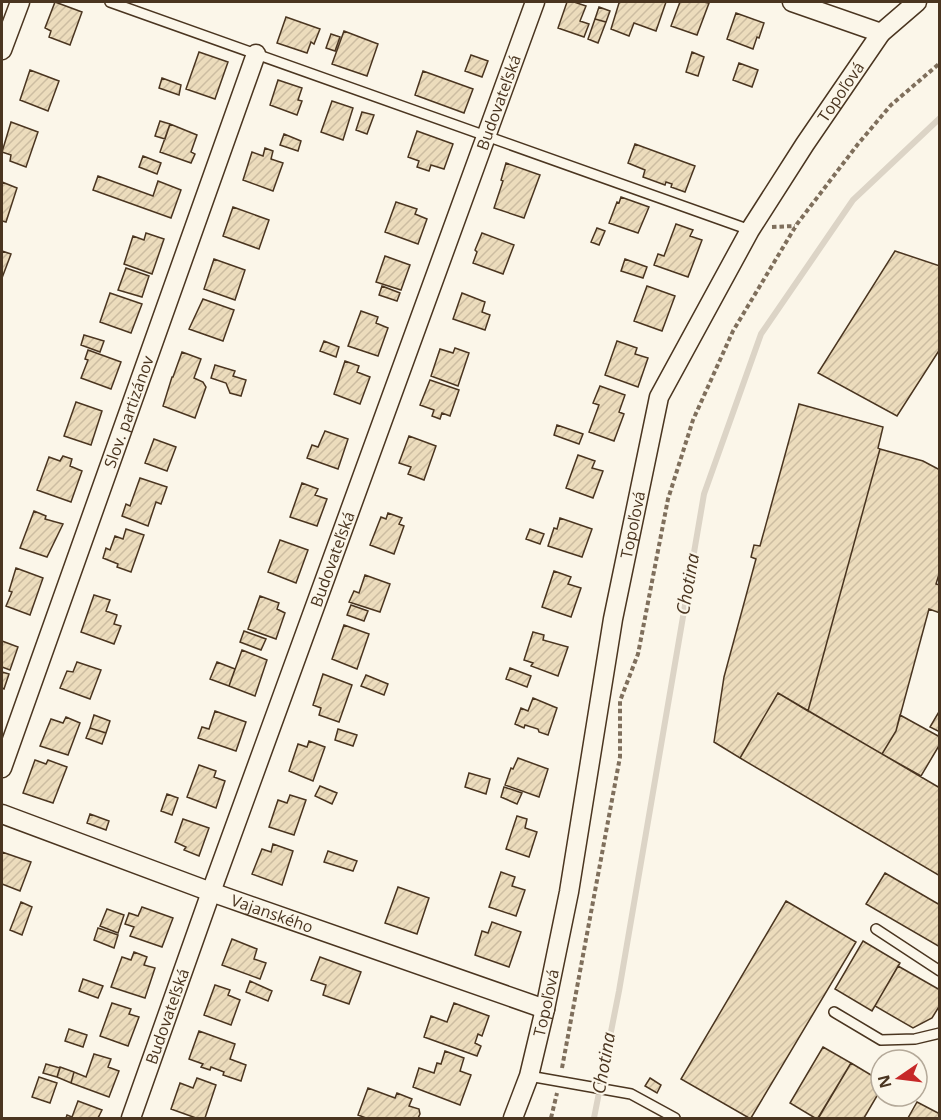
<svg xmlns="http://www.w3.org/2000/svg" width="941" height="1120" font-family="'Open Sans',sans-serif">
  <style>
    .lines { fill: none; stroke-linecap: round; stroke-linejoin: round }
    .stream { stroke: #dcd4c6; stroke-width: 6 }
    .building { fill: url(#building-hatch); stroke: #4a3520; stroke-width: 1.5 }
    .lane-casing { stroke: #4a3520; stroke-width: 12 }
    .street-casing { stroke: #4a3520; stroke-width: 21 }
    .path { stroke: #7f6f5c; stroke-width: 4; stroke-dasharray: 4.5 3; stroke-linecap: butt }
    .lane { stroke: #fbf6e9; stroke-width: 9 }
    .street { stroke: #fbf6e9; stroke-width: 18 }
    .labels { text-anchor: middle; stroke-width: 4.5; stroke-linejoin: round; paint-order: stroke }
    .street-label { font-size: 16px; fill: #4a3520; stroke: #fbf6e9 }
    .water-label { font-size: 18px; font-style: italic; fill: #4a3520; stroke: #fbf6e9 }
  </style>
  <defs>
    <pattern id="building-hatch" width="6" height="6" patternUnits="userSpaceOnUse" patternTransform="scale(1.5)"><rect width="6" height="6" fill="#ecdcbc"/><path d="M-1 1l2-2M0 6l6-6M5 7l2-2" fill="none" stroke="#ccbda1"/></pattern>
  </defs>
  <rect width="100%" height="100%" fill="#fbf6e9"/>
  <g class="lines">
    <!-- stream -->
    <path class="stream" d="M594 1118 619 991 704 494 761 334 853 200 940 118"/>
  </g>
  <!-- building -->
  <path class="building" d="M55 2 82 12 70 45 49 37 51 31 45 28Z
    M567 2H574L586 6 580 21 589 24 584 37 558 28Z
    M621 2H666L656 31 634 23 629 36 611 29 619 3Z
    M680 2H703L709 3 697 35 671 26Z
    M599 7 610 11 606 22 595 19Z
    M736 13 764 23 759 38 757 37 753 49 727 39Z
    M286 17 320 29 314 44 311 42 307 53 277 43Z
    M595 19 606 22 598 43 588 39Z
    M344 31 378 44 367 76 332 64Z
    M331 34 340 37 335 51 326 48Z
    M199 52 228 62 215 99 186 89Z
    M692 52 704 57 698 76 686 72Z
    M471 55 488 61 482 77 465 71Z
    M739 63 758 70 752 87 733 80Z
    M30 70 59 81 48 111 20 100Z
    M423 71 473 89 464 113 415 95Z
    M162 78 181 85 179 95 159 88Z
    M278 80 302 88 298 100 302 101 297 115 270 105Z
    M332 101 353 108 343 140 321 132Z
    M362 112 374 115 367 134 356 130Z
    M160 121 170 124 165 139 155 136Z
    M11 122 38 132 26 167 10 161 11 155 2 152Z
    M170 124 197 135 191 152 195 154 191 163 160 152Z
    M417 131 453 144 444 169 431 165 429 171 417 167 419 161 408 157Z
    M284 134 301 141 298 151 280 145Z
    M635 144 695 166 685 192 671 187 672 184 666 182 665 185 643 177 645 170 628 163Z
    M265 148 273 151 271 159 283 163 273 191 243 180 252 152 263 156Z
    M143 156 161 163 157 174 139 167Z
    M506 163 540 175 524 218 494 208 503 181 501 180Z
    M98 176 153 196 158 181 181 190 171 218 93 190Z
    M2 182 17 188 6 222 2 221Z
    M621 197 649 207 638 233 609 223 617 202 619 203Z
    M396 202 417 209 415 214 427 219 418 244 385 232Z
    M233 207 269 220 259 249 223 236Z
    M676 224 693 230 690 236 702 240 688 277 654 265 658 254 664 256Z
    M597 228 605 231 599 245 591 242Z
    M146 233 164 239 152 274 124 264 133 236 144 240Z
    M482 233 514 245 503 274 473 263 477 252 475 250Z
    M2 251 11 254 2 278Z
    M895 251 940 266V349L897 416 818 373Z
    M385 256 410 265 401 290 376 282Z
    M214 259 245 270 235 300 204 289Z
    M625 259 647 267 643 278 621 271Z
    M126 268 149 276 142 297 118 290Z
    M382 286 400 293 397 301 379 295Z
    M647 286 675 296 662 331 634 321Z
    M110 293 142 304 131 333 100 322Z
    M462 293 485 302 482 312 490 315 485 330 453 319Z
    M203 299 234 310 223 341 189 329Z
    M361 311 378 317 376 323 388 328 378 356 348 346Z
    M84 335 104 341 100 352 81 345Z
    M324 341 339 347 336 357 320 351Z
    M617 341 637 348 635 354 648 358 638 387 605 375Z
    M455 348 469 353 458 386 431 376 440 349 453 353Z
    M88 350 121 362 111 389 81 378 88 360 85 359Z
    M182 352 201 359 194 378 203 382 206 387 195 418 163 406 172 377H173Z
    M345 361 359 366 357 372 370 377 360 404 334 394Z
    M215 365 235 371 233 376 246 380 241 396 230 393 226 383 211 378Z
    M430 380 459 390 450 416 442 413 440 419 432 416 434 410 420 405Z
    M600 386 625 395 619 412 624 414 614 441 589 432 599 405 593 403Z
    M76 402 102 411 91 445 64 436Z
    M799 404 883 427 878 448 880 449 808 711 778 693 740 758 714 742 724 677 756 559 751 557 754 545 760 546Z
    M557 425 583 434 579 444 554 435Z
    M325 431 348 439 338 469 307 458 312 445 318 447Z
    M409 436 436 446 424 480 408 474 411 467 399 463Z
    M154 439 176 447 167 471 145 463Z
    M880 449 923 461 940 470V571L936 584 940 585V613L929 609 896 731 882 754 808 711Z
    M578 455 595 461 592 468 603 471 593 498 566 488Z
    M63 456 72 459 70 466 82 471 71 502 37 490 49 457 60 461Z
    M140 478 167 487 161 504 156 502 148 526 122 516 126 504 130 506Z
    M302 483 318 489 315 495 327 499 317 526 290 517Z
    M34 511 46 516 45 519 63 524 47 557 20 548Z
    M388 513 402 518 399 524 404 526 394 554 370 545 381 517 386 519Z
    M560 518 592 529 582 557 548 546 554 528 557 529Z
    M126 529 144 535 131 572 117 567 118 564 103 558 106 548 110 550 115 536 123 539Z
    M530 529 544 534 540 544 526 539Z
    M280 540 308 550 296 583 268 572Z
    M16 568 43 578 30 615 6 606 12 592 9 591Z
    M554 571 571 577 568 584 581 588 571 617 542 607Z
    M365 575 390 584 380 612 349 602 354 591 359 593Z
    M94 595 110 600 106 611 117 615 114 624 121 626 114 644 81 632Z
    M260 596 279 603 277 609 285 613 276 639 248 629Z
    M351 605 368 611 364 621 347 615Z
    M344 625 369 634 357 669 332 659Z
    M244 631 266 639 261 650 240 642Z
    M533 632 544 635 543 640 568 647 558 676 531 666 533 663 524 660Z
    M2 641 18 647 10 670 2 667Z
    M242 650 267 660 255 696 229 686Z
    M77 662 101 670 90 699 60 688 67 671 73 672Z
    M217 662 235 669 229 686 210 679Z
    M510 668 531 676 527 687 506 679Z
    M2 672 9 674 4 689 2 688Z
    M323 674 352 685 339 722 319 715 321 708 313 705Z
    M366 675 388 684 384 695 361 686Z
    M778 693 940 788V876L740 758Z
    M533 698 557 708 548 735 539 732 538 729 525 725 524 728 515 724 521 708 528 711Z
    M940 710V732L930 727Z
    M215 711 246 722 236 751 198 738 202 727 209 729Z
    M94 715 110 721 106 733 90 728Z
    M900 715 940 737V744L921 776 882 754 896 731Z
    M66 717 80 723 68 755 40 746 51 719 63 723Z
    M90 728 106 733 102 744 86 738Z
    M338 729 357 735 353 746 335 740Z
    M309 741 325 747 313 781 289 771 298 744 307 747Z
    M518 758 548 769 539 797 505 785 511 768 513 769Z
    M35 760 46 764 48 760 67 767 53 803 23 793Z
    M199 765 216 771 214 777 225 781 216 808 187 797Z
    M469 773 490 779 486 794 465 787Z
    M320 786 337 793 332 804 315 796Z
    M504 787 522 793 517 804 501 797Z
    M167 794 178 798 172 815 161 811Z
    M290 795 306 800 294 835 269 827 278 800 287 803Z
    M90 814 109 821 106 830 87 823Z
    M517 816 527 819 525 828 537 832 529 857 506 849Z
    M183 819 209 828 199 856 184 850 186 847 175 842Z
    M273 844 293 851 282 885 252 874 262 849 271 852Z
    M328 851 357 861 353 871 324 862Z
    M2 852 31 862 20 891 2 884Z
    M501 872 515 877 512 886 525 890 516 916 489 907Z
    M885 873 940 905V947L866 904Z
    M398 887 429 898 417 934 385 923Z
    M786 901 856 942 751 1118H749L681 1079Z
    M21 902 32 907 22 935 10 930Z
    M142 907 173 918 162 947 130 936 134 927 125 924 129 913 138 916Z
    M107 909 124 915 118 933 100 926Z
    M492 922 521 932 509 967 475 955 482 931 488 933Z
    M98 928 118 935 114 948 94 940Z
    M232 939 257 949 254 959 266 963 260 979 222 965Z
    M863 941 900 963 872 1011 835 989Z
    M134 952 147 957 144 965 155 968 145 998 111 987 122 957 131 960Z
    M320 957 361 972 349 1004 323 995 326 985 311 980Z
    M898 966 940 990V1005L932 1018 913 1028 875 1006Z
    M83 979 103 986 98 998 79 991Z
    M250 981 272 991 268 1001 246 992Z
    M215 985 230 990 228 995 240 1000 231 1025 204 1015Z
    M112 1003 131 1009 129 1014 139 1017 128 1046 100 1036Z
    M454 1003 489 1016 482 1036 478 1034 475 1043 481 1046 477 1056 424 1037 431 1016 447 1022Z
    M69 1029 87 1035 83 1047 65 1041Z
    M199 1031 235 1044 230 1059 246 1065 241 1081 223 1075 224 1072 211 1067 210 1070 201 1067 203 1064 189 1059Z
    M823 1047 851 1063 818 1118H815L790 1103Z
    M445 1051 464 1058 460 1071 471 1075 460 1105 413 1087 419 1068 434 1073 437 1063 441 1064Z
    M94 1054 111 1059 108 1067 119 1071 109 1097 71 1083 74 1072 86 1077Z
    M851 1063 881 1081V1089L864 1118H821L819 1117Z
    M46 1064 60 1068 57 1077 43 1073Z
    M60 1067 74 1072 71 1083 57 1077Z
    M39 1077 57 1083 50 1103 32 1097Z
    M197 1078 216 1085 205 1118H196L171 1109 180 1083 193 1088Z
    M650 1078 661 1085 657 1093 645 1086Z
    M368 1088 395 1098 397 1093 412 1099 409 1106 419 1109 420 1114 418 1118H366L358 1115Z
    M78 1101 102 1110 98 1118H66L67 1115 72 1117Z
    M917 1102 940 1114V1118H908Z"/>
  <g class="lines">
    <defs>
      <path id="lane" d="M110 2 750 230
        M876 929 940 971
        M834 1012 881 1040 915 1039 940 1033
        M529 1076 631 1094 675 1118"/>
      <g id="street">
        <path d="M792 2 881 33"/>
        <path d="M2 50 20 2"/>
        <path id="s1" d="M2 768 256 54"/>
        <path id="s2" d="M2 814 211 892 545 1009"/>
        <path id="s3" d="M131 1118 211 892 535 2"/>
        <path id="s4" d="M513 1118 529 1076 545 1009 569 892 613 619 659 397 750 230 805 144 881 33 917 2"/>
      </g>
    </defs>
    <!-- lane casing -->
    <use href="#lane" class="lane-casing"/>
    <!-- street casing -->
    <use href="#street" class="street-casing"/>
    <!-- path -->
    <path class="path" d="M772 227 795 226
      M562 1068 620 757V701L638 654 668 499 693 420 733 331 797 224 858 144 891 105 940 63
      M551 1118 557 1093"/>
    <!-- lane -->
    <use href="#lane" class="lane"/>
    <!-- street -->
    <use href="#street" class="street"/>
  </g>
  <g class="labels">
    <!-- street labels -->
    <g class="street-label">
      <text dy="6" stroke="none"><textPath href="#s4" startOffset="1092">Topoľová</textPath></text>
      <text dy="6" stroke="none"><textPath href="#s3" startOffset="1080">Budovateľská</textPath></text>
      <text dy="6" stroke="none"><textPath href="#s1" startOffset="378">Slov. partizánov</textPath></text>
      <text dy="6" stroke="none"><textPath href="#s4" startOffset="606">Topoľová</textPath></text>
      <text dy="6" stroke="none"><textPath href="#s3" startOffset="594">Budovateľská</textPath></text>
      <text dy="6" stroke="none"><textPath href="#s2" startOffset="288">Vajanského</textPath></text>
      <text dy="6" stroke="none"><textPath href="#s4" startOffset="120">Topoľová</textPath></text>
      <text dy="6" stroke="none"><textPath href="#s3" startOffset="108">Budovateľská</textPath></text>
    </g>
    <!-- water labels -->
    <g class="water-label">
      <text transform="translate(688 584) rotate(-80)" y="6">Chotina</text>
      <text transform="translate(604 1063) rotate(-80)" y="6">Chotina</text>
    </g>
  </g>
  <!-- border -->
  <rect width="941" height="1120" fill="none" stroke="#4a3520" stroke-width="6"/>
  <!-- north arrow -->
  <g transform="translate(899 1078) rotate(256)"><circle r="28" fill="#fbf6e9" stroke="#b4a999" stroke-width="1.5"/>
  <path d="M0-4.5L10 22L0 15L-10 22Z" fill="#c62828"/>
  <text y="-9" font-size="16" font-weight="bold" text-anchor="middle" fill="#4a3520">N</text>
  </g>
</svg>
